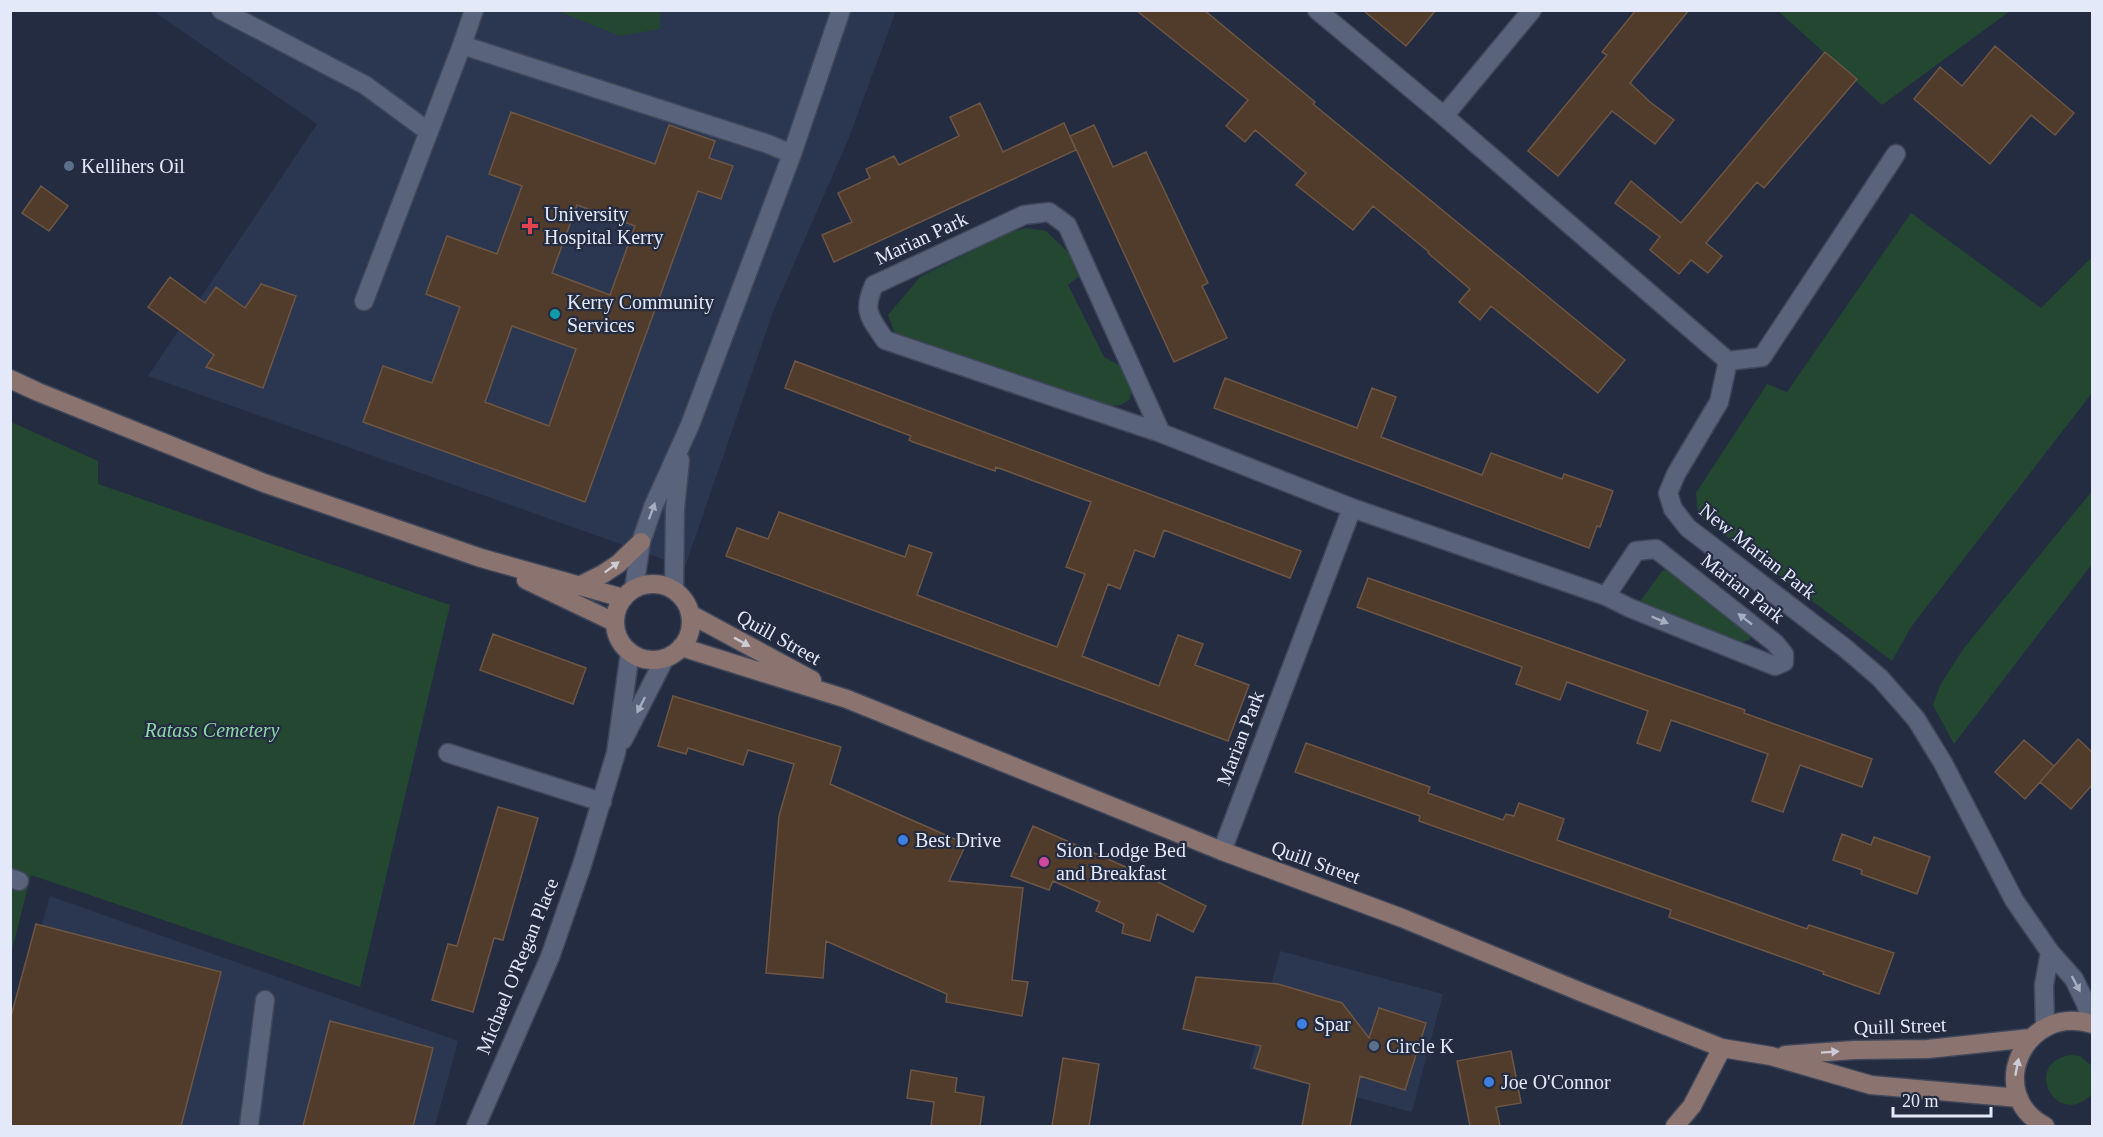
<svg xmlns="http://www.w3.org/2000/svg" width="2103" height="1137" font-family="'Times New Roman',serif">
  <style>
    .built { fill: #2b3650 }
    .green { fill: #234730 }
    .building { fill: #513b2a; stroke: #6d5644; stroke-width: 1.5; fill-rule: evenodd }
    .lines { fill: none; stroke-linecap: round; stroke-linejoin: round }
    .lane-casing { stroke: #40475a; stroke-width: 21 }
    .street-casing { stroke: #40475a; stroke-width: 21 }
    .secondary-casing { stroke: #40475a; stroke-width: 21 }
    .lane { stroke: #59637c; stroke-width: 18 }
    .street { stroke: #59637c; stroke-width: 18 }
    .secondary { stroke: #8b746f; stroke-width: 18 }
    .oneway { fill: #a5adc0 }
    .oneway2 { fill: #cdccd6 }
    .service-dot { fill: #5c6f8a; stroke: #242c42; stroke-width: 2 }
    .health-dot { fill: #e0444e; stroke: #242c42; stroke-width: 2 }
    .culture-dot { fill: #0f9aa8; stroke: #242c42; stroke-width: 2 }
    .shop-dot { fill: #3f7fe0; stroke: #242c42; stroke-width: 2 }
    .hotel-dot { fill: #d1479c; stroke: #242c42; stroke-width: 2 }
    .labels { text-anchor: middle; stroke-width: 4.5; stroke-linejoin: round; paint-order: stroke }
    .poi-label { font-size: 20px; fill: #e3e9f8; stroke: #242c42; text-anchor: start }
    .street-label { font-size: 20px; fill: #e3e9f8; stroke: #242c42 }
    .park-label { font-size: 20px; font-style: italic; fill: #8cd7a4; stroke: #242c42 }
  </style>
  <rect width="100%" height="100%" fill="#242c42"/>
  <!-- built -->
  <path class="built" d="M153 11H896L848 140 773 312 685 567 148 376 317 124Z
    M50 896 458 1041 435 1126H11V1034Z
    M1280 951 1443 994 1412 1112 1249 1069Z"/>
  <!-- green -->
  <path class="green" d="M558 11H660V29L620 36Z
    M1778 11H2010L1882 105Z
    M1911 213 2041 308 2092 257V393L1911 627 1892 661 1698 515 1696 493 1767 384 1787 392Z
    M1026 228 1046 231 1069 253 1079 276 1068 285 1104 357 1121 366 1132 388 1130 399 1121 405 1108 406 913 342 895 333 888 315 920 277 1010 232Z
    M11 422 98 461V484L450 605 360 987 31 875 11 954Z
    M2092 491V564L1954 744 1933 705 1940 685 1964 648Z
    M1668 568 1751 636 1749 640 1742 642 1639 603 1661 572Z
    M2071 1055 2080 1056 2092 1066V1094C2056 1131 2021 1062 2071 1055Z"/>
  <!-- building -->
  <path class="building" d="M1136 10H1204L1315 102 1313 104 1625 360 1598 393 1491 306 1480 320 1459 302 1470 289 1428 253 1429 252 1373 206 1353 230 1296 185 1306 173 1255 130 1245 142 1226 126 1248 100Z
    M1363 10H1436L1406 46Z
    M1636 10H1689L1630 83 1650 102 1674 120 1655 144 1612 111 1558 176 1528 151 1607 55 1602 52Z
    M1995 46 2074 113 2055 135 2031 115 1990 164 1914 99 1940 67 1962 86Z
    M1825 52 1857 79 1764 188 1757 182 1706 243 1722 256 1708 273 1691 260 1679 274 1650 250 1660 237 1615 203 1631 181 1681 223Z
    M980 103 1003 152 1064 123 1076 150 834 262 822 235 852 222 838 193 870 178 866 169 894 156 899 165 959 136 950 117Z
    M511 112 655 164 669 125 715 141 709 158 733 166 721 199 698 191 585 502 363 422 383 366 432 383 460 307 426 294 447 236 497 254 522 186 489 174ZM577 205 635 226 610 295 552 273ZM512 326 576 349 549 426 485 402Z
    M1094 125 1113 167 1146 152 1208 283 1202 286 1227 338 1174 362 1070 136Z
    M41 186 68 206 49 231 22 213Z
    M170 277 205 303 216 287 245 308 261 284 296 296 263 388 206 367 214 355 148 307Z
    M795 361 1301 551 1290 578 1164 530 1154 557 1135 550 1120 589 1108 584 1082 656 1159 686 1178 635 1203 644 1195 665 1249 685 1228 741 726 556 737 528 768 539 779 512 905 557 909 545 932 553 917 595 1057 647 1085 574 1066 567 1091 502 996 467 995 471 913 442 909 440 911 436 785 388Z
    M1225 378 1357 428 1372 388 1396 397 1381 437 1482 475 1491 453 1562 479 1564 474 1613 491 1600 527 1597 526 1589 548 1214 408Z
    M1368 578 1745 710 1744 713 1872 759 1862 787 1800 765 1783 812 1752 801 1768 754 1671 720 1660 751 1637 743 1648 711 1567 682 1560 700 1516 684 1522 667 1357 607Z
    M493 634 586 668 573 704 480 670Z
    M673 696 841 747 830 784 966 844 949 881 1023 888 1012 980 1028 982 1022 1016 946 1002 947 994 826 941 823 978 766 973 779 816 794 764 748 750 743 765 688 748 686 754 658 746Z
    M2078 739 2092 752V785L2071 809 2040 782Z
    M2024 740 2054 766 2025 799 1995 772Z
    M1306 743 1430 787 1428 793 1503 820 1506 814 1514 816 1519 803 1564 819 1557 840 1807 929 1809 925 1894 953 1879 994 1823 974 1824 972 1669 917 1671 910 1419 821 1420 816 1295 772Z
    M498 807 538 818 503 940 494 938 473 1012 432 1000 448 944 457 946Z
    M1033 826 1144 875 1206 906 1193 932 1157 914 1150 941 1122 933 1124 924 1096 911 1100 902 1053 881 1049 890 1011 876Z
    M1842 834 1871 845 1874 837 1930 857 1917 894 1861 874 1862 870 1833 860Z
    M36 924 221 972 181 1126H10V1020Z
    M1196 977 1278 984 1342 1003 1369 1038 1379 1008 1426 1023 1405 1090 1360 1076 1350 1126H1302L1310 1084 1254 1068 1261 1046 1183 1029Z
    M330 1021 433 1048 413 1126H303Z
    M1511 1051 1521 1103 1496 1107 1500 1126H1470L1457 1061Z
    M1063 1058 1099 1064 1089 1126H1052Z
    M911 1070 957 1078 955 1092 984 1097 980 1126H931L934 1102 907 1098Z"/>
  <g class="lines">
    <defs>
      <path id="lane" d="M221 10 365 85 429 132
        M474 10 462 45 768 144 792 154
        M364 301 462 45
        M634 588 641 542 653 507 690 425 792 154 841 10
        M674 590 675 509 680 460
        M448 753 602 802
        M10 878 19 881
        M249 1126 265 1000"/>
      <path id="street" d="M1317 10 1444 116 1728 361
        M1444 116 1532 10
        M1896 154 1762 357 1728 361 1719 402 1676 474 1668 493 1673 509 1688 528 1845 648 1880 678 1916 719 1943 763 2014 900 2050 952 2074 979 2086 1004 2091 1023
        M1161 433 1067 225 1049 212 1024 215 874 285C862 312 870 317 885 340L1161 433 1352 508 1606 596 1630 608 1775 666 1784 662V654L1775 643 1656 549 1636 551 1606 596
        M623 740 665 658
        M1222 851 1352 508
        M2045 1026 2044 985 2050 952
        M476 1126 550 957 582 865 616 753 630 652"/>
      <path id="secondary" d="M10 379 38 392 264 483 481 558 623 598
        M526 580 614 622
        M615 622a38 38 0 1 1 76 0a38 38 0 1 1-76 0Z
        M579 586 603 574 618 564 641 542
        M690 614 812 680
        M681 647 847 699 1222 851 1402 918 1581 992 1722 1048 1771 1056 1871 1085 2019 1098
        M1785 1055 1854 1050 1928 1049 2031 1038
        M1675 1126 1692 1106 1722 1048
        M2045 1126C1984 1094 2024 1003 2092 1024"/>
    </defs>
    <!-- lane casing -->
    <use href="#lane" class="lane-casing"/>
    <!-- street casing -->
    <use href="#street" class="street-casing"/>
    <!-- secondary casing -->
    <use href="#secondary" class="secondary-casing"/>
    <!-- lane -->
    <use href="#lane" class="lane"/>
    <!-- street -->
    <use href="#street" class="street"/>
    <!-- secondary -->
    <use href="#secondary" class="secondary"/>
  </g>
  <!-- one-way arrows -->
  <defs><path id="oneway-solid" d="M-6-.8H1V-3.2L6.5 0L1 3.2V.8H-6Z" transform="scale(1.5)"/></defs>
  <g class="oneway">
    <use href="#oneway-solid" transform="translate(652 511) rotate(-70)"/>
    <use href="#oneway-solid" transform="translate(1745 619) rotate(-142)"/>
    <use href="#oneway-solid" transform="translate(1660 620) rotate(22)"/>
    <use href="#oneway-solid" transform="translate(641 705) rotate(117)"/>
    <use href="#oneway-solid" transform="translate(2076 984) rotate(62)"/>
  </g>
  <g class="oneway2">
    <use href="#oneway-solid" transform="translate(612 567) rotate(-37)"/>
    <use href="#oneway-solid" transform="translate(742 642) rotate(29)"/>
    <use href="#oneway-solid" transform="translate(1830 1052) rotate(-4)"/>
    <use href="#oneway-solid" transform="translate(2017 1067) rotate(-79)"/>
  </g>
  <!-- markers -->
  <g class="service-dot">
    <circle cx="69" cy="166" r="6"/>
    <circle cx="1374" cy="1046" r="6"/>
  </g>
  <path class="health-dot" d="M527 217h6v6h6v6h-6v6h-6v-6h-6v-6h6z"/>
  <circle class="culture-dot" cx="555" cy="314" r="6"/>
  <g class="shop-dot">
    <circle cx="903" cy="840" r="6"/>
    <circle cx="1302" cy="1024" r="6"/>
    <circle cx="1489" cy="1082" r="6"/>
  </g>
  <circle class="hotel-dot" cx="1044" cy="862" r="6"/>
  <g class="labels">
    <!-- poi labels -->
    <g class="poi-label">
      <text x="81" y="173">Kellihers Oil</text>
      <text x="544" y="221">University<tspan x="544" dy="23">Hospital Kerry</tspan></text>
      <text x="567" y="309">Kerry Community<tspan x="567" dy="23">Services</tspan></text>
      <text x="915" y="847">Best Drive</text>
      <text x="1056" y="857">Sion Lodge Bed<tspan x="1056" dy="23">and Breakfast</tspan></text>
      <text x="1314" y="1031">Spar</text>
      <text x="1386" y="1053">Circle K</text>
      <text x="1501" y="1089">Joe O'Connor</text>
    </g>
    <!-- street labels -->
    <g class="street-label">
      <text transform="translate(921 238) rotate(-25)" y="7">Marian Park</text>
      <text transform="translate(1758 551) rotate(38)" y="7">New Marian Park</text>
      <text transform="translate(1743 588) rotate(38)" y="7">Marian Park</text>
      <text transform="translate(779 637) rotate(29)" y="7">Quill Street</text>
      <text transform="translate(1240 738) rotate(-69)" y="7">Marian Park</text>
      <text transform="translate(1316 862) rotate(20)" y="7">Quill Street</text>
      <text transform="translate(517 966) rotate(-68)" y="7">Michael O'Regan Place</text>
      <text transform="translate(1900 1026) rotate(-2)" y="7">Quill Street</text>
    </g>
    <!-- park labels -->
    <g class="park-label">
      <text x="212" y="737">Ratass Cemetery</text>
    </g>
  </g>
  <!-- border -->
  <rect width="2103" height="1137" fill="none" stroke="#e3e9f8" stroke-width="24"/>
  <!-- scale -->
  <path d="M1893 1107v9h98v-9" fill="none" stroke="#e3e9f8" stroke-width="3"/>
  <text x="1902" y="1107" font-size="18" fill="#e3e9f8" stroke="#242c42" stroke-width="4.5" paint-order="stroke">20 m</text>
</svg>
